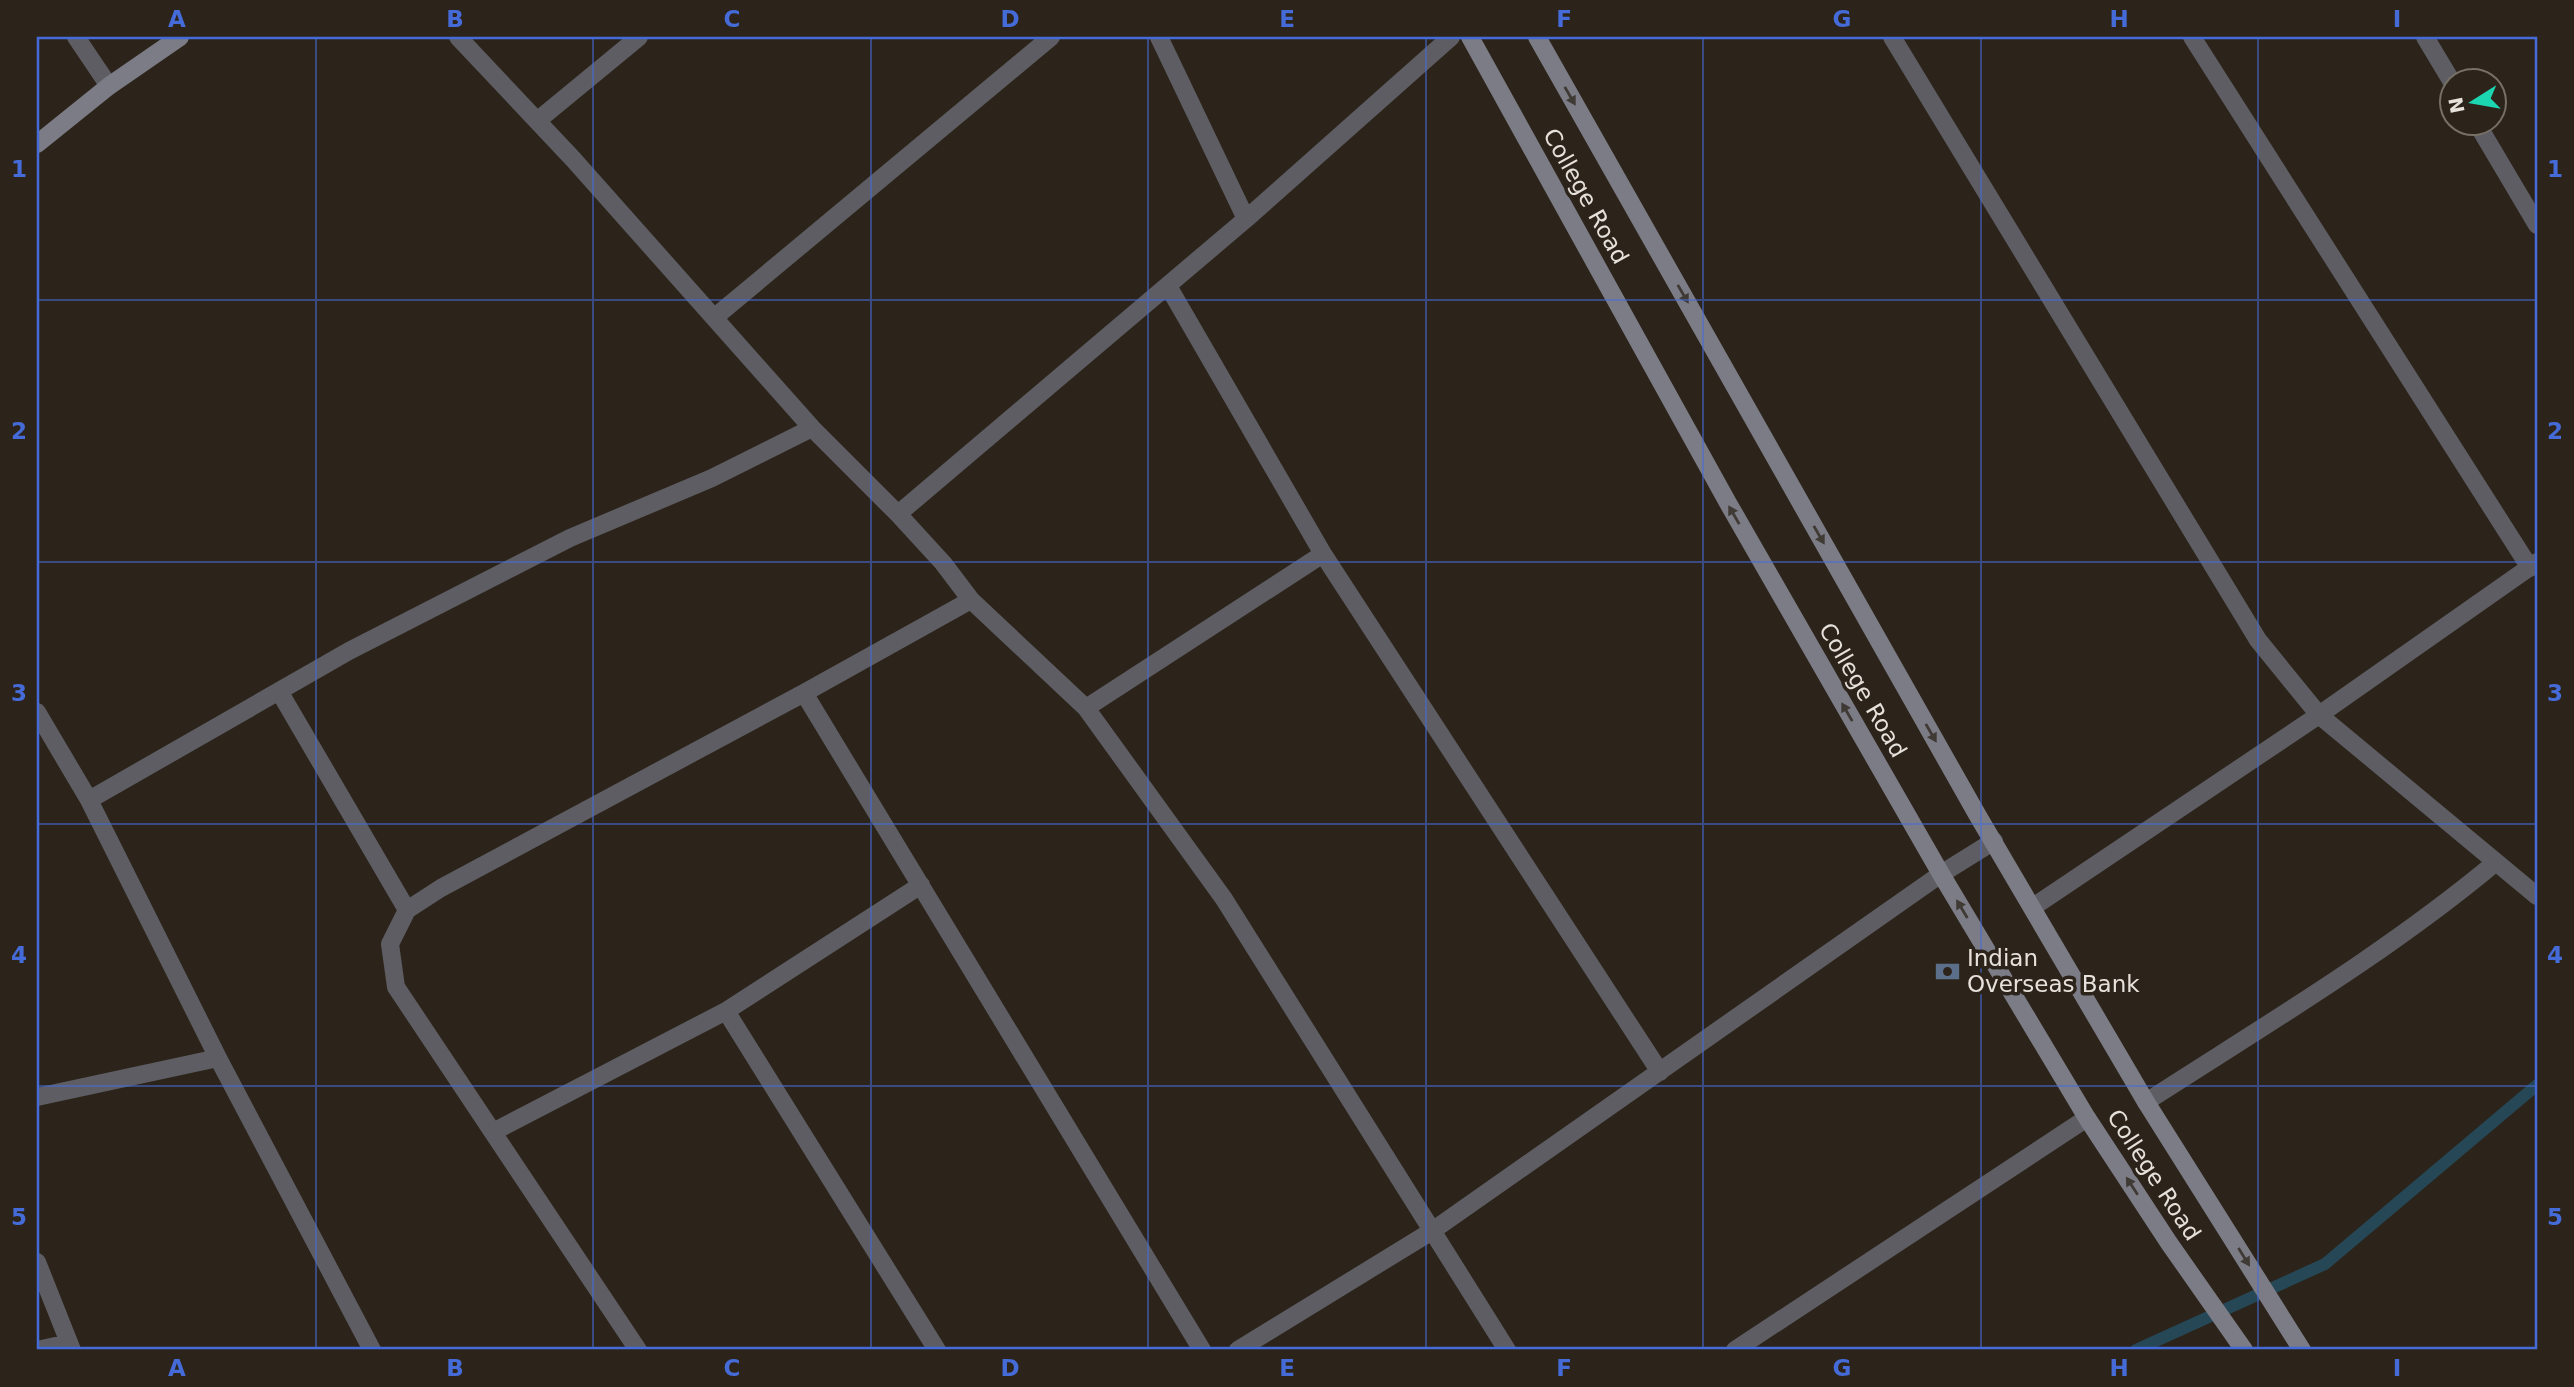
<svg xmlns="http://www.w3.org/2000/svg" width="2574" height="1387" font-family="'DejaVu Sans',sans-serif">
  <style>
    .lines { fill: none; stroke-linecap: round; stroke-linejoin: round }
    .stream { stroke: #264756; stroke-width: 12 }
    .street { stroke: #5d5d63; stroke-width: 18 }
    .secondary { stroke: #7c7c86; stroke-width: 18 }
    .oneway { fill: #403a35 }
    .grid { fill: none; stroke: #456bd9; stroke-width: 2; stroke-opacity: 0.55 }
    .labels { text-anchor: middle; stroke-width: 7; stroke-linejoin: round; paint-order: stroke }
    .street-label { font-size: 23px; fill: #e6e1db; stroke: #2c241a }
    .poi-label { font-size: 23px; fill: #e6e1db; stroke: #2c241a; text-anchor: start }
    .neatline { fill: none; stroke: #456bd9; stroke-width: 2.5 }
    .grid-label { font-size: 23px; text-anchor: middle; font-weight: bold; fill: #456bd9 }
  </style>
  <rect width="100%" height="100%" fill="#2c241a"/>
  <g class="lines">
    <!-- stream -->
    <path class="stream" d="M2136 1350 2325 1264 2537 1085"/>
    <!-- street -->
    <path class="street" d="M76 37 109 86
      M458 37 573 159 812 428 898 514 943 563 971 600 1086 708 1224 899 1507 1350
      M1159 37 1246 219
      M1892 37 2258 640 2319 715 2537 896
      M2192 37 2530 568
      M2425 37 2452 82
      M537 121 639 37
      M2476 122 2537 225
      M1168 286 1323 554 1660 1072
      M715 317 1051 37
      M898 514 1246 219 1451 37
      M279 691 407 910
      M804 693 1202 1350
      M1086 708 1323 554
      M37 712 89 800 218 1058 372 1350
      M89 800 349 651 570 538 712 478 812 428
      M2033 907 2319 715 2537 562
      M726 1011 937 1350
      M37 1097 218 1058
      M2146 1102C2265 1025 2387 953 2496 862
      M493 1132 726 1011 921 885
      M37 1262 72 1350
      M37 1350 69 1343
      M638 1350 396 987 390 944 407 910 441 888 804 693 971 600
      M1238 1350 1432 1231 1941 874 1994 841
      M1735 1350 2087 1118"/>
    <!-- secondary -->
    <path class="secondary" d="M1470 37 1728 503 1941 874 2087 1118 2169 1243 2244 1350
      M1537 37 1978 816 2146 1102 2302 1350
      M37 144 109 86 180 37"/>
  </g>
  <!-- one-way arrows -->
  <defs><path id="oneway-solid" d="M-6-.8H1V-3.2L6.5 0L1 3.2V.8H-6Z" transform="scale(1.75)"/></defs>
  <g class="oneway">
    <use href="#oneway-solid" transform="translate(1570 96) rotate(60)"/>
    <use href="#oneway-solid" transform="translate(1683 294) rotate(60)"/>
    <use href="#oneway-solid" transform="translate(1734 515) rotate(-120)"/>
    <use href="#oneway-solid" transform="translate(1819 535) rotate(60)"/>
    <use href="#oneway-solid" transform="translate(1847 712) rotate(-120)"/>
    <use href="#oneway-solid" transform="translate(1931 733) rotate(60)"/>
    <use href="#oneway-solid" transform="translate(1962 909) rotate(-121)"/>
    <use href="#oneway-solid" transform="translate(2132 1186) rotate(-123)"/>
    <use href="#oneway-solid" transform="translate(2244 1257) rotate(58)"/>
  </g>
  <!-- grid -->
  <path class="grid" d="M316 37V1350M593 37V1350M871 37V1350M1148 37V1350M1426 37V1350M1703 37V1350M1981 37V1350M2258 37V1350M37 300H2537M37 562H2537M37 824H2537M37 1086H2537"/>
  <!-- icons -->
  <defs>
    <symbol id="bank-bare" viewBox="-9 -9 18 18"><path d="M-6-4H6V4H-6ZM0-2.3a2.3 2.3 0 1 0 0 4.6a2.3 2.3 0 1 0 0-4.6Z" fill="#5c6f8a" stroke="#2c241a" stroke-width="2.5" paint-order="stroke"/></symbol>
  </defs>
  <g fill-rule="evenodd">
    <use href="#bank-bare" x="1930" y="954" width="35" height="35"/>
  </g>
  <g class="labels">
    <!-- street labels -->
    <g class="street-label">
      <text transform="translate(1586 196) rotate(61)" y="8">College Road</text>
      <text transform="translate(1863 690) rotate(60)" y="8">College Road</text>
      <text transform="translate(2154 1175) rotate(57)" y="8">College Road</text>
    </g>
    <!-- poi labels -->
    <g class="poi-label">
      <text x="1967" y="966">Indian<tspan x="1967" dy="26">Overseas Bank</tspan></text>
    </g>
  </g>
  <!-- border -->
  <rect width="2574" height="1387" fill="none" stroke="#2c241a" stroke-width="77"/>
  <!-- north arrow -->
  <g transform="translate(2473 102) rotate(259)"><circle r="33" fill="#2c241a" stroke="#767067" stroke-width="2"/>
  <path d="M0-5L12 26L0 18L-12 26Z" fill="#1cd5b1"/>
  <text y="-10" font-size="19" font-weight="bold" text-anchor="middle" fill="#e6e1db">N</text>
  </g>
  <rect x="38" y="38" width="2498" height="1310" class="neatline"/>
  <g class="grid-label">
    <text x="177" y="27">A</text>
    <text x="455" y="27">B</text>
    <text x="732" y="27">C</text>
    <text x="1010" y="27">D</text>
    <text x="1287" y="27">E</text>
    <text x="1564" y="27">F</text>
    <text x="1842" y="27">G</text>
    <text x="2119" y="27">H</text>
    <text x="2397" y="27">I</text>
    <text x="19" y="177">1</text>
    <text x="2555" y="177">1</text>
    <text x="19" y="439">2</text>
    <text x="2555" y="439">2</text>
    <text x="19" y="701">3</text>
    <text x="2555" y="701">3</text>
    <text x="19" y="963">4</text>
    <text x="2555" y="963">4</text>
    <text x="19" y="1225">5</text>
    <text x="2555" y="1225">5</text>
    <text x="177" y="1376">A</text>
    <text x="455" y="1376">B</text>
    <text x="732" y="1376">C</text>
    <text x="1010" y="1376">D</text>
    <text x="1287" y="1376">E</text>
    <text x="1564" y="1376">F</text>
    <text x="1842" y="1376">G</text>
    <text x="2119" y="1376">H</text>
    <text x="2397" y="1376">I</text>
  </g>
</svg>
